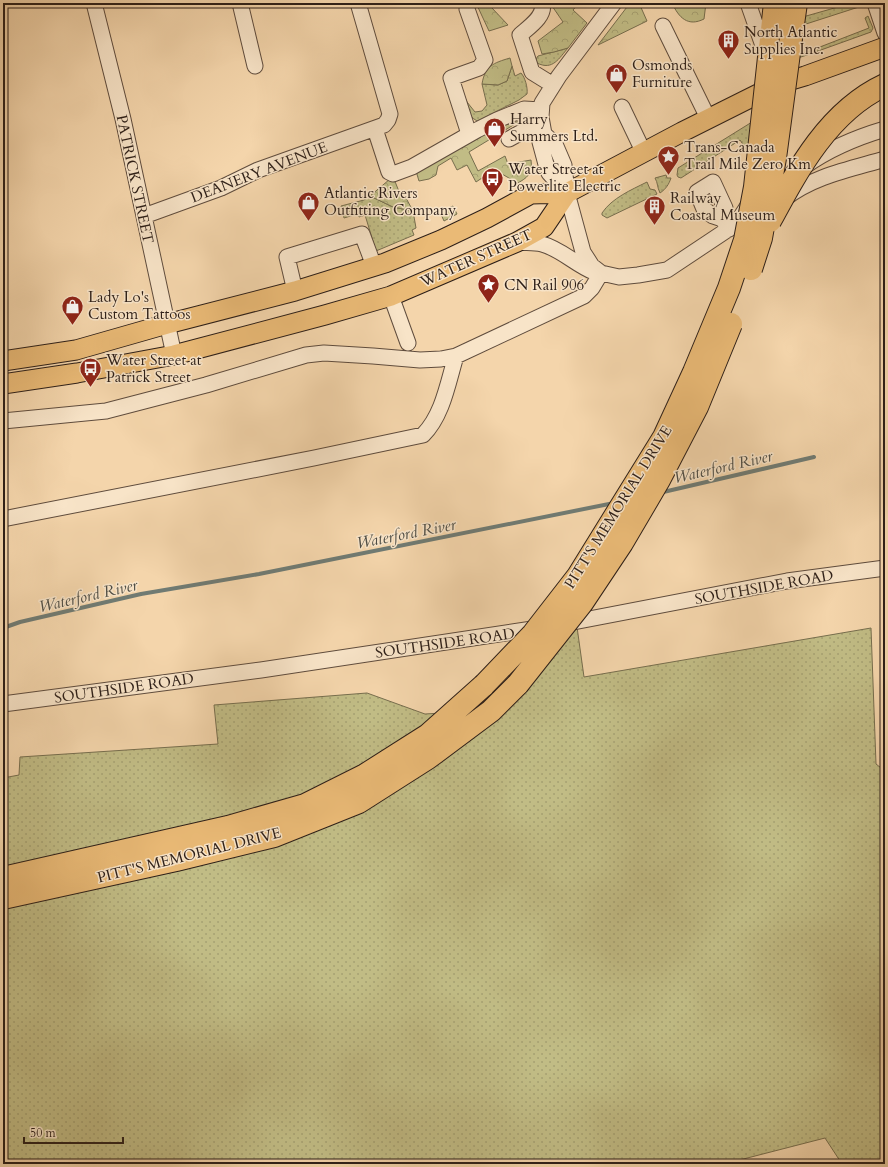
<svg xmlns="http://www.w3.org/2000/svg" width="888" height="1167" font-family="Cardo,serif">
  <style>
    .grass { fill: url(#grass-dots); stroke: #776e4e }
    .forest { fill: url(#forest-crowns); stroke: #776e4e }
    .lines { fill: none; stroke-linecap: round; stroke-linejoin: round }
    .stream { stroke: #707b73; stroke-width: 4 }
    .minor-casing { stroke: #5f4c3d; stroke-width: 17 }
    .major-casing { stroke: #2d1f18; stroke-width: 21 }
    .highway-casing { stroke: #2d1f18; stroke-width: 24 }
    .minor { stroke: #f8e4c8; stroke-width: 15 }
    .major { stroke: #eaba76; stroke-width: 19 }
    .highway { stroke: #eaba76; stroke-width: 22 }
    .highway-bridge-casing { stroke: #2d1f18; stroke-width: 24; stroke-linecap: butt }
    .highway-bridge { stroke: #eaba76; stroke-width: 22 }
    .labels { text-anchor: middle; stroke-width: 3; stroke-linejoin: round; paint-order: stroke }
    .poi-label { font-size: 15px; fill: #2d1f18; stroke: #f8e4c8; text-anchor: start }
    .street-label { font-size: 15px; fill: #2d1f18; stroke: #f8e4c8 }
    .water-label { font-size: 16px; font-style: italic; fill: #4e4d45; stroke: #f8e4c8 }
  </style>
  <defs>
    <pattern id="grass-dots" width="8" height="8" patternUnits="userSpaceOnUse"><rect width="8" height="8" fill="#c1bc85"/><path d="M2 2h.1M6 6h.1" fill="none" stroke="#a6a172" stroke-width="1.8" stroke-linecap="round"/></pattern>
    <pattern id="forest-crowns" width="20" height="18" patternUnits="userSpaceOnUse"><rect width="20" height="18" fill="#c1bc85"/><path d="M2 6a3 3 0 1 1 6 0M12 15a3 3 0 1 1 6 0" fill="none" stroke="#a6a172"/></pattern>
  </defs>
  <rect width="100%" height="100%" fill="#f4d5ab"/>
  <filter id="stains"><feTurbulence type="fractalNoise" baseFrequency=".005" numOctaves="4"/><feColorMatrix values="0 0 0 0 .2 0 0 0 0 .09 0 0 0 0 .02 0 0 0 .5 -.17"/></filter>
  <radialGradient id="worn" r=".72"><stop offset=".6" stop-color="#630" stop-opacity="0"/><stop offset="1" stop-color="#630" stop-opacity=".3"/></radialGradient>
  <!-- grass -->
  <path class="grass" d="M852 3H865V5L775 34 771 26Z
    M868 16 873 28 871 32 807 55 782 63 784 59 807 52 869 28 865 18Z
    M568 48C559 58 553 71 537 63L536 59 538 56Z
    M512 66 515 76 521 73C525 77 528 88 527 94L519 100 477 121C466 115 466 104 463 93L467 102 475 112 482 111 487 105 482 84 498 85 507 81Z
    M752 122 748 152 740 140 681 178 678 177 677 175 678 168Z
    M666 175 667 178H671C669 184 666 189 660 193 657 187 658 183 655 178Z
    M647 182 650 189 655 190 657 194 607 218 602 215V213C612 198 631 190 647 182Z
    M370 196 393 207 413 211 416 228 412 230 414 235 376 251 365 215 359 217 357 214 344 218 341 206 364 200Z
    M453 206 457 214 444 221 440 212Z
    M577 627 584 677 871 628 876 764 885 771V1164H842L825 1138 724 1164H3V778L19 775 20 757 218 744 214 705 367 693 425 714 509 709Z"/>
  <!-- forest -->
  <path class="forest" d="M476 3H491L494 6 492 8 508 25 489 31Z
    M550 3H579L573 10 587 23 568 48 554 52 542 54 538 41 563 22Z
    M630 3H639L647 21 598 45Z
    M672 3H706L704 19C688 27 679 18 672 3Z
    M510 58 512 66 507 81 498 85 482 84C485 66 493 63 510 58Z
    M520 121 469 152 478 171 505 156 508 164 531 160C533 174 527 178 516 184L514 181 502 174 484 181 482 178 476 182 467 165 457 170 451 158 438 166 436 175 429 179 419 181 416 171 497 127Z
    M390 179H394L402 199 406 198 413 211 393 207 370 196Z"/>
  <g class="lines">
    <!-- stream -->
    <path class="stream" d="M659 493 814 457
      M3 628 20 622 141 594 259 574 614 503"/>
    <defs>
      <path id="minor" d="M94 3 123 119 174 355
        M240 3 255 66
        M542 3C546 16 529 27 520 35L532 72 553 85
        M748 3 767 57
        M875 3 885 33
        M467 9 485 60 479 68 451 78 469 134
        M663 26 708 118
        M622 107 644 153
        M375 129 389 172 393 174 412 167 477 130 497 120 524 109 541 110
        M544 134 555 144 564 165 567 193 583 252 592 266 601 273 619 277 638 275 667 270 736 224 747 207 750 205
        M509 139 529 128 542 124
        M805 166C829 149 858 137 885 129
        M567 193 549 173 547 168 540 142 544 134 541 117 542 103 559 76 614 3
        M784 199C813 176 851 169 885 159
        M144 216 221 188 258 170 384 125 388 120 390 114 358 3
        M722 219 725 208 713 182 697 192 704 209 713 216 722 219 729 229
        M517 242C525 243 534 242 542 244 561 249 576 265 594 272
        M295 291 287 257 362 234 374 266
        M391 296 408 343
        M3 421 106 411 206 385 306 355 324 353 373 356 420 360 441 359 456 356 584 296 592 288 601 273
        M3 519 314 458 423 435C443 415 448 382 456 356
        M563 624 787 581 885 568
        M3 704 261 670 539 628"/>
      <path id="major" d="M3 361 76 350 167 324 295 291 385 263 441 240 487 218 531 194 567 193 682 132 778 84 805 76 885 47
        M3 384 77 373 174 355 325 315 391 296 517 242 544 227 567 193"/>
      <path id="highway" d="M791 38 796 3
        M770 48 775 3
        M3 878 228 827 305 805 365 775 428 735 484 685
        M3 898 176 860 274 836 359 802 428 758 491 711 518 684"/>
    </defs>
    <!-- minor casing -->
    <use href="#minor" class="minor-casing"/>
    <!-- major casing -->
    <use href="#major" class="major-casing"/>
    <!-- highway casing -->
    <use href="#highway" class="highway-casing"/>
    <!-- minor -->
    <use href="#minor" class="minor"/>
    <!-- major -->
    <use href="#major" class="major"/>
    <!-- highway -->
    <use href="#highway" class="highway"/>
    <defs>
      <path id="highway-bridge" d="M770 221C798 169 829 111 885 85
        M751 269 761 238 775 158 791 38
        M518 684 582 603 622 543 659 480 697 407 731 324
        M484 685 533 634 578 576 664 437 694 372 729 288 745 240 755 187 770 48"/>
    </defs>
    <!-- highway-bridge casing -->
    <use href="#highway-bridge" class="highway-bridge-casing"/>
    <!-- highway-bridge -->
    <use href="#highway-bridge" class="highway-bridge"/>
  </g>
  <!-- icons -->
  <defs>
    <symbol id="building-pin" viewBox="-11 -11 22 30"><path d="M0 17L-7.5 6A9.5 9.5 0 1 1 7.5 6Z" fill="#8f2418" stroke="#f8e4c8"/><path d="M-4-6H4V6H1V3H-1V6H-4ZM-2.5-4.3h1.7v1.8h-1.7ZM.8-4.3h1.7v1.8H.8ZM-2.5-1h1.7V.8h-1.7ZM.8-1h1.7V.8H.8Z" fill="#fff"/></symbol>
    <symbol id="shop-pin" viewBox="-11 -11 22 30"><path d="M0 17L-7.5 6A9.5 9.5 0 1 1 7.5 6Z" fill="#8f2418" stroke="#f8e4c8"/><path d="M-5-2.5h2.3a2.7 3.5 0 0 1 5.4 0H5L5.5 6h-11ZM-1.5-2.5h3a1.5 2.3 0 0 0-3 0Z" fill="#fff"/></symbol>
    <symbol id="sight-pin" viewBox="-11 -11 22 30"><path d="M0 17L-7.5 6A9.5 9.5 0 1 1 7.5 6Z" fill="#8f2418" stroke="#f8e4c8"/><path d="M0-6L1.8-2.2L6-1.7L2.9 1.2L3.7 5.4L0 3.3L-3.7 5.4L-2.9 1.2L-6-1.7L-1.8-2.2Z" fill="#fff"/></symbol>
    <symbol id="bus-pin" viewBox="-11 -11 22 30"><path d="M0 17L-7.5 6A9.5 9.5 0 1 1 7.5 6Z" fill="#8f2418" stroke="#f8e4c8"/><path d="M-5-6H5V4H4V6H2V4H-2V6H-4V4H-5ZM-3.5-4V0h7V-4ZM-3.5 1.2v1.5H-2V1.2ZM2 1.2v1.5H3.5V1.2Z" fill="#fff"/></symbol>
  </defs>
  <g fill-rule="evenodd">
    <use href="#building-pin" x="716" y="28" width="25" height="34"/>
    <use href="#shop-pin" x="604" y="62" width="25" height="34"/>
    <use href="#shop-pin" x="482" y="116" width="25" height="34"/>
    <use href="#sight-pin" x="656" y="144" width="25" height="34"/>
    <use href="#bus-pin" x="480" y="166" width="25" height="34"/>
    <use href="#shop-pin" x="296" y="190" width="25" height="34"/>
    <use href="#building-pin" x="642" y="194" width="25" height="34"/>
    <use href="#sight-pin" x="476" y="272" width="25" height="34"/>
    <use href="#shop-pin" x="60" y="294" width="25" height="34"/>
    <use href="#bus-pin" x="78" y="356" width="25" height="34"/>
  </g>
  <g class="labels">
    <!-- poi labels -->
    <g class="poi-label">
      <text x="744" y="37">North Atlantic<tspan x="744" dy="17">Supplies Inc.</tspan></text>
      <text x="632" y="70">Osmonds<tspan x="632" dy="17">Furniture</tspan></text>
      <text x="510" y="124">Harry<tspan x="510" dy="17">Summers Ltd.</tspan></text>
      <text x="684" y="152">Trans-Canada<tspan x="684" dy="17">Trail Mile Zero Km</tspan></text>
      <text x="508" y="174">Water Street at<tspan x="508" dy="17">Powerlite Electric</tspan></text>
      <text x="324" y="198">Atlantic Rivers<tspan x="324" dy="17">Outfitting Company</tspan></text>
      <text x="670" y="203">Railway<tspan x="670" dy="17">Coastal Museum</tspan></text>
      <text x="504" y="290">CN Rail 906</text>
      <text x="88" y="302">Lady Lo's<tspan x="88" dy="17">Custom Tattoos</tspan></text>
      <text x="106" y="365">Water Street at<tspan x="106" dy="17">Patrick Street</tspan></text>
    </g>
    <!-- street labels -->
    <g class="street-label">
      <text transform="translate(259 172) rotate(-21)" y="5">DEANERY AVENUE</text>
      <text transform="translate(135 179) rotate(78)" y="5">PATRICK STREET</text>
      <text transform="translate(476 258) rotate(-24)" y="5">WATER STREET</text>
      <text transform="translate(618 507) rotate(-58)" y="5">PITT'S MEMORIAL DRIVE</text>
      <text transform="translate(764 587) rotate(-10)" y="5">SOUTHSIDE ROAD</text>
      <text transform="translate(445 643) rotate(-8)" y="5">SOUTHSIDE ROAD</text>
      <text transform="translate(124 688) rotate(-8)" y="5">SOUTHSIDE ROAD</text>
      <text transform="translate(189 855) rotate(-14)" y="5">PITT'S MEMORIAL DRIVE</text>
    </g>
    <!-- water labels -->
    <g class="water-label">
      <text transform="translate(723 466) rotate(-13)" y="6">Waterford River</text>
      <text transform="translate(406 533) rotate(-11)" y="6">Waterford River</text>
      <text transform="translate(88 595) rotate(-13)" y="6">Waterford River</text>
    </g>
  </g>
  <!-- margin -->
  <rect width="888" height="1167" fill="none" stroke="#f4d5ab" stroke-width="16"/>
  <rect x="4" y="4" width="880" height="1159" fill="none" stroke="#2d1f18" stroke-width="2"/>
  <rect x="8" y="8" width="872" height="1151" fill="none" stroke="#2d1f18"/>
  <!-- scale -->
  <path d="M24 1137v6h99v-6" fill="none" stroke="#2d1f18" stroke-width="2"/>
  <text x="30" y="1137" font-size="12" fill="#2d1f18" stroke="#f8e4c8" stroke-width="3" paint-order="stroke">50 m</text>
  <rect width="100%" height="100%" filter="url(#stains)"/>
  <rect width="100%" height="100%" fill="url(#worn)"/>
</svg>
